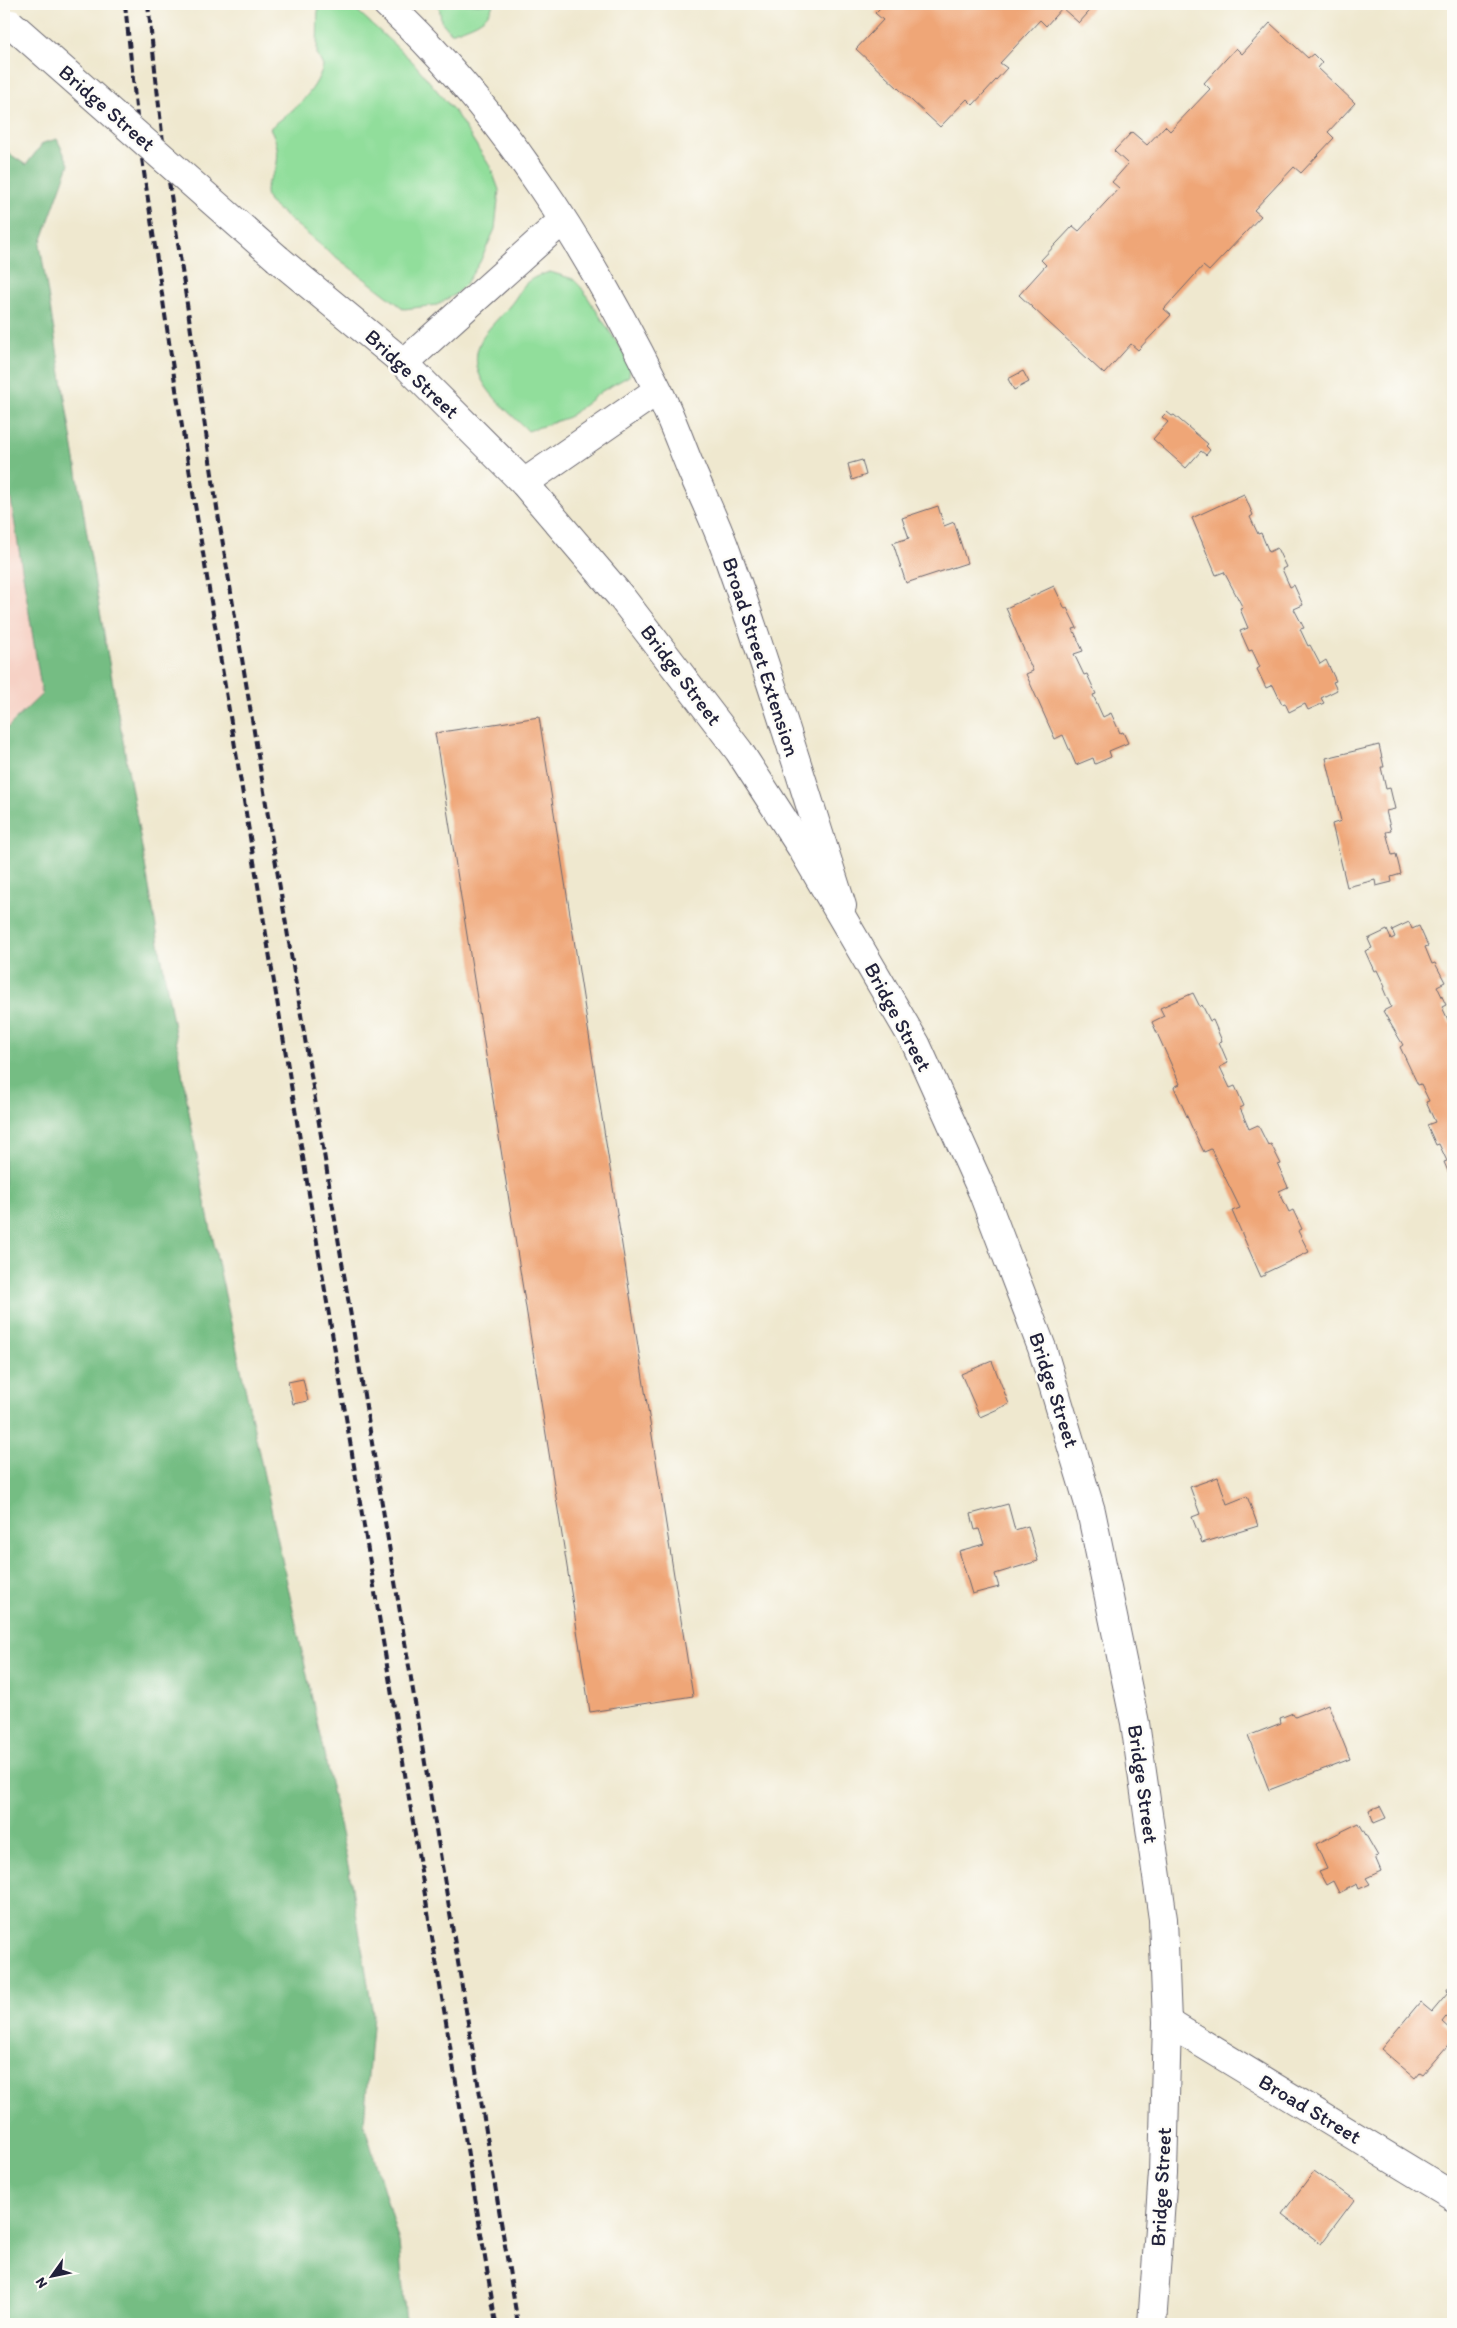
<svg xmlns="http://www.w3.org/2000/svg" width="1457" height="2328" font-family="Itim,sans-serif">
  <style>
    .built { fill: #f6d1c5 }
    .green { fill: #91de9b; stroke: #5a806b }
    .forest { fill: #74bd83; stroke: #4b705f }
    .building { fill: #efa677 }
    .lines { fill: none; stroke-linecap: round; stroke-linejoin: round }
    .street-casing { stroke: #6a676f; stroke-width: 30 }
    .secondary-casing { stroke: #6a676f; stroke-width: 30 }
    .street { stroke: #fff; stroke-width: 28 }
    .secondary { stroke: #fff; stroke-width: 28 }
    .rail { stroke: #22223b; stroke-width: 4; stroke-dasharray: 8 4; stroke-linecap: butt }
    .secondary-bridge-casing { stroke: #6a676f; stroke-width: 30; stroke-linecap: butt }
    .secondary-bridge { stroke: #fff; stroke-width: 28 }
    .labels { text-anchor: middle; stroke-width: 5; stroke-linejoin: round; paint-order: stroke }
    .street-label { font-size: 21px; fill: #22223b; stroke: #fdfcf7 }
  </style>
  <rect width="100%" height="100%" fill="#fdfcf7"/>
  <filter id="ink" filterUnits="userSpaceOnUse"><feTurbulence type="fractalNoise" baseFrequency=".02" numOctaves="2"/><feDisplacementMap in="SourceGraphic" scale="10" xChannelSelector="R" yChannelSelector="G"/><feConvolveMatrix kernelMatrix="1 2 1 2 8 2 1 2 1" color-interpolation-filters="sRGB"/></filter>
  <filter id="wash" filterUnits="userSpaceOnUse"><feTurbulence type="fractalNoise" baseFrequency=".0096" numOctaves="4" result="noise"/><feDisplacementMap in="SourceGraphic" scale="20" xChannelSelector="R" yChannelSelector="G"/><feGaussianBlur stdDeviation="1.12" result="paint"/><feColorMatrix in="noise" values="0 0 0 0 0 0 0 0 0 0 0 0 0 0 0 0 0 1.4 0 .05"/><feComposite in="paint" operator="in"/></filter>
  <g filter="url(#wash)">
    <rect width="100%" height="100%" fill="#efe8cf"/>
    <!-- built -->
    <path class="built" d="M4 456 42 694 4 731Z"/>
    <!-- green -->
    <path class="green" d="M318 4H350L412 61 455 112 491 168 499 190 495 229 480 262 465 285 456 294 437 305 404 309 323 247 269 202C260 184 274 180 277 163 279 150 276 139 270 128 293 110 315 94 323 66L317 54Z
      M439 4H493C489 22 466 27 451 33L441 21Z
      M550 272 573 279 581 287 625 355 630 368 629 376 602 391 569 417 528 431C506 408 464 379 480 343 485 331 497 320 506 310 526 288 518 281 550 272Z"/>
    <!-- forest -->
    <path class="forest" d="M57 139 69 164 40 245 96 589 205 1202 349 1870 373 2014 364 2123 399 2242 406 2324H4V731L42 694 4 456V150L26 165 43 143Z"/>
    <g id="blocks">
      <!-- building -->
      <path class="building" d="M884 4H1096L1079 23 1062 8 1046 26 1040 20 1000 63 1007 68 973 105 967 99 940 127 856 49 883 20 875 13Z
        M1270 23 1308 58 1313 54 1322 63 1318 68 1355 103 1328 132 1334 138 1301 173 1294 167 1254 210 1261 216 1209 271 1203 266 1164 309 1171 315 1138 350 1131 344 1104 374 1019 295 1046 265 1041 260 1073 226 1079 231 1119 188 1112 182 1128 164 1114 151 1132 132 1147 145 1165 126 1170 131 1210 89 1204 83 1236 48 1242 54Z
        M1023 371 1029 382 1014 390 1008 379Z
        M1167 412 1172 416 1174 415 1208 444 1206 446 1210 450 1206 455 1201 451 1186 468 1153 439 1168 422 1162 417Z
        M862 460 866 475 852 480 848 464Z
        M1244 494 1253 515 1250 517 1258 534 1261 533 1269 552 1277 548 1286 567 1282 569 1290 587 1294 585 1303 605 1294 609 1304 628 1300 629 1308 646 1310 645 1320 664 1326 660 1336 681 1333 682 1337 690 1321 698 1324 703 1308 710 1305 704 1289 712 1285 703 1282 704 1273 685 1266 688 1257 669 1260 667 1252 650 1249 651 1240 631 1248 628 1240 609 1243 608 1224 572 1216 575 1192 518Z
        M938 506 944 526 954 522 967 563 906 583 893 543 909 538 902 518Z
        M1054 586 1065 609 1067 608 1077 628 1073 629 1083 651 1074 654 1084 675 1087 674 1096 694 1093 695 1103 717 1111 713 1120 733 1123 732 1128 743 1109 751 1111 757 1095 764 1093 758 1076 765 1063 735 1055 739 1026 674 1033 671 1006 608Z
        M539 717 693 1696 590 1712 435 733Z
        M1379 745 1384 767H1381L1386 789 1390 788 1395 809 1386 811 1391 831 1386 832 1392 855 1396 854 1401 874 1391 877 1392 882 1376 886 1375 880 1347 887 1332 824 1341 821 1326 758Z
        M1409 922 1412 929 1419 926 1428 946 1425 947 1432 964 1435 963 1445 982 1437 986 1446 1005 1442 1007 1450 1024 1453 1023V1183L1444 1162 1447 1161 1439 1144 1436 1145 1427 1125 1435 1122 1426 1102 1429 1101 1421 1084 1418 1085 1400 1047 1403 1045 1383 1011 1391 1007 1383 988 1385 987 1377 970 1374 971 1365 951 1372 948 1368 939 1387 930 1391 939 1395 937 1392 930Z
        M1193 993 1200 1007 1202 1005 1210 1021 1213 1020 1222 1041 1219 1042 1228 1063 1220 1067 1230 1088 1235 1086 1244 1106 1240 1108 1249 1129 1258 1125 1268 1145 1271 1144 1281 1164 1278 1165 1288 1187 1279 1191 1289 1212 1293 1210 1302 1229 1298 1231 1309 1252 1265 1273V1275L1261 1277 1232 1211 1240 1208 1211 1149 1204 1152 1193 1130 1174 1087 1180 1084 1152 1022 1164 1016 1160 1008Z
        M992 1361 1009 1404 980 1417 961 1374Z
        M303 1379 308 1401 293 1404 288 1382Z
        M1218 1477 1227 1504 1247 1496 1258 1526 1202 1543 1192 1517 1200 1514 1190 1487Z
        M1008 1504 1015 1530 1028 1526 1038 1561 995 1574 999 1587 972 1594 959 1551 984 1544 979 1529 975 1530 971 1514Z
        M1328 1704 1350 1759 1269 1790 1248 1736 1281 1723 1280 1718 1293 1713 1295 1717Z
        M1380 1806 1386 1818 1374 1823 1369 1810Z
        M1359 1823 1378 1856 1375 1857 1381 1871 1366 1878 1370 1884 1359 1889 1357 1884 1339 1893 1333 1881 1326 1885 1319 1872 1327 1869 1316 1844Z
        M1453 1982V2008L1442 2022 1453 2032V2039L1423 2074 1420 2072 1415 2078 1381 2049 1420 2002 1432 2012 1448 1993 1446 1991Z
        M1314 2171 1354 2200 1321 2244 1282 2214Z"/>
    </g>
  </g>
  <g filter="url(#ink)">
    <use href="#blocks" fill-opacity="0" stroke="#6a676f" stroke-width="1"/>
    <g class="lines">
      <defs>
        <path id="street" d="M387 4C502 111 588 248 657 388 670 414 680 442 691 469 703 497 717 525 727 554 769 670 804 788 842 906
          M404 363 563 220
          M524 483 658 390
          M1167 2022 1453 2196"/>
        <path id="secondary" d="M278 259 404 363 524 483 622 598 739 751 801 847 916 1044 982 1191 1042 1348 1091 1511 1135 1723 1163 1919 1167 2022 1163 2173 1152 2324"/>
      </defs>
      <!-- street casing -->
      <use href="#street" class="street-casing"/>
      <!-- secondary casing -->
      <use href="#secondary" class="secondary-casing"/>
      <!-- street -->
      <use href="#street" class="street"/>
      <!-- secondary -->
      <use href="#secondary" class="secondary"/>
      <!-- rail -->
      <path class="rail" d="M125 4 140 145 177 396 496 2324
        M148 4 162 134 217 508 518 2324"/>
      <defs>
        <path id="secondary-bridge" d="M11 24 278 259"/>
      </defs>
      <!-- secondary-bridge casing -->
      <use href="#secondary-bridge" class="secondary-bridge-casing"/>
      <!-- secondary-bridge -->
      <use href="#secondary-bridge" class="secondary-bridge"/>
    </g>
  </g>
  <g class="labels">
    <!-- street labels -->
    <g class="street-label">
      <text transform="translate(107 108) rotate(41)" y="7">Bridge Street</text>
      <text transform="translate(412 374) rotate(43)" y="7">Bridge Street</text>
      <text transform="translate(761 657) rotate(72)" y="7">Broad Street Extension</text>
      <text transform="translate(681 675) rotate(53)" y="7">Bridge Street</text>
      <text transform="translate(898 1017) rotate(62)" y="7">Bridge Street</text>
      <text transform="translate(1054 1390) rotate(72)" y="7">Bridge Street</text>
      <text transform="translate(1143 1784) rotate(82)" y="7">Bridge Street</text>
      <text transform="translate(1310 2109) rotate(31)" y="7">Broad Street</text>
      <text transform="translate(1161 2187) rotate(-87)" y="7">Bridge Street</text>
    </g>
  </g>
  <!-- margin -->
  <rect width="1457" height="2328" fill="none" stroke="#fdfcf7" stroke-width="20"/>
  <!-- north arrow -->
  <g transform="translate(52 2276) rotate(237)" stroke="#fdfcf7" stroke-width="4" paint-order="stroke">
  <path d="M0-4L9 19L0 12L-9 19Z" fill="#22223b"/>
  <text y="-8" font-size="14" font-weight="bold" text-anchor="middle" fill="#22223b">N</text>
  </g>
</svg>
